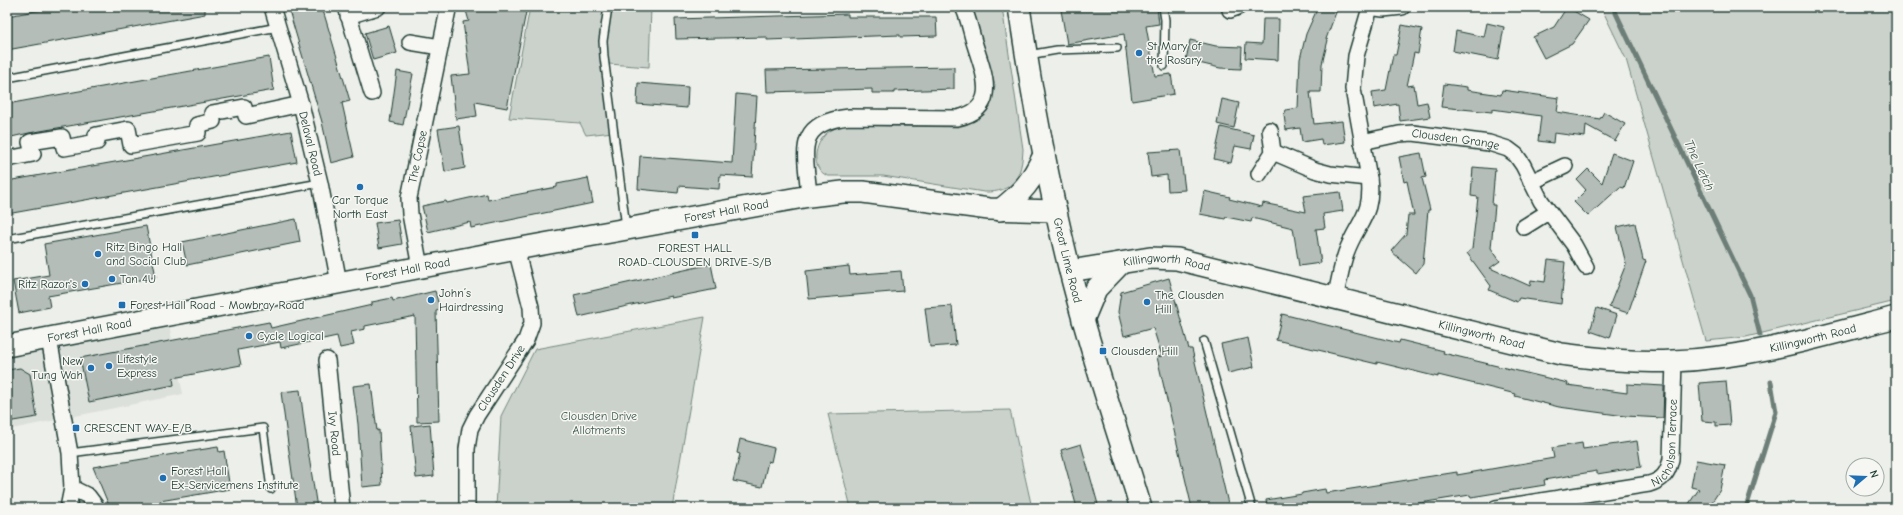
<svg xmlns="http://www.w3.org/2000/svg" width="1903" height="515" font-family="'Comic Neue',sans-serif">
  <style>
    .built { fill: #dce0db }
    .green { fill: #cbd2cc; stroke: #758880 }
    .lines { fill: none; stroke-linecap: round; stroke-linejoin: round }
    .stream { stroke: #6c7e77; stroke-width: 5 }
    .building { fill: #b4bdb8; stroke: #1f3d34 }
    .lane-casing { stroke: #1f3d34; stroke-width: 10 }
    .street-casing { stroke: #1f3d34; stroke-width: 18 }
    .secondary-casing { stroke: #1f3d34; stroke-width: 24 }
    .lane { stroke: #f6f6f2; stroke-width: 7 }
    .street { stroke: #f6f6f2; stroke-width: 15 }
    .secondary { stroke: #f6f6f2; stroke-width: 21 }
    .poi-dot { fill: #1f6fb2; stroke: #f6f6f2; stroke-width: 1.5 }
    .labels { text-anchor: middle; stroke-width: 3; stroke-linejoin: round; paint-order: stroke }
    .poi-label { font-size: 12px; fill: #1f3d34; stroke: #f6f6f2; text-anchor: start }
    .street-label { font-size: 12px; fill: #1f3d34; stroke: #f6f6f2 }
    .park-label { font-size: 12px; fill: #415b52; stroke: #f6f6f2 }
    .water-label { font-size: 13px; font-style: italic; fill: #3f5850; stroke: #f6f6f2 }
  </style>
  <rect width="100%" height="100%" fill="#edefea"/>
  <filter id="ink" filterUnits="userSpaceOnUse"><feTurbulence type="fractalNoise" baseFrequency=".025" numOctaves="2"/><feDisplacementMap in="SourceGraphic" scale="8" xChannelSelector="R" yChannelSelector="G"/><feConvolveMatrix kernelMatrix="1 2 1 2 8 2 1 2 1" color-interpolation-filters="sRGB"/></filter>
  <g filter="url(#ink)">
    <!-- built -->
    <path class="built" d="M165 305 183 394 7 430V338Z"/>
    <!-- green -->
    <path class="green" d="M530 7H651L649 67 609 64 613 132 586 135 580 123 509 118Z
      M972 7H1002L1023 149C1022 176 1014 193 984 192L883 176H828C810 169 814 144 827 133 832 129 838 127 844 125L958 127C980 122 992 107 995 85Z
      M1601 7H1896V301L1746 337 1706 341 1626 59Z
      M705 317 672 508H496L501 416 535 349Z
      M1010 410 1032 508H851L828 414Z"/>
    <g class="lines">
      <!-- stream -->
      <path class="stream" d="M1613 7 1750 295 1760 335
        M1746 508 1776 412 1771 382"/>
    </g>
    <!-- building -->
    <path class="building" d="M59 7H205V14L7 50V16Z
      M288 7H322L350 101 342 103 354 157 331 163 322 122Z
      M465 7H527L507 108 475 102 477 116 456 119 451 76 470 74 463 22 469 21Z
      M1079 7H1157L1159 24 1146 26 1155 76 1171 74 1174 94 1132 101 1124 34 1067 44 1061 10Z
      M1318 7H1338L1326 39 1328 40 1322 64 1321 92H1310L1314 124 1342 121 1345 142 1322 145 1321 139 1302 142 1300 128 1286 130 1284 115 1286 110 1298 108 1300 59 1306 34Z
      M1567 7 1589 20 1572 44 1544 58 1533 37 1554 27Z
      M848 14V17H936L937 36 900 37V35L767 40V37L676 39 675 19Z
      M1263 19H1279L1278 60 1245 58 1246 43 1262 44Z
      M1487 23 1504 27 1498 60 1453 51 1456 31 1484 37Z
      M1402 25 1422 29 1418 54 1414 53 1407 86 1414 85 1417 104 1427 102 1430 117 1400 121 1398 104 1374 108 1372 92 1386 90 1393 55H1396Z
      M389 26 397 53 373 60 365 33Z
      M1190 40 1216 46 1242 47 1241 69 1220 68 1186 60Z
      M269 57 274 90 29 133 7 138V104Z
      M954 67V89L894 91V93H872V89L767 92 766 70Z
      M397 71 413 74 403 125 390 122Z
      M638 83 688 87 687 108 637 104Z
      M1444 84 1467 87V90L1501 95 1502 90 1559 98 1557 112 1600 119 1604 112 1625 124 1615 141 1586 125 1585 137 1554 133 1553 143 1538 141 1541 116 1492 109V112L1441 107Z
      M736 94 757 96 752 177 720 175 719 189 679 186 678 193 638 189 640 156 732 163Z
      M1222 99 1239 103 1234 128 1217 124Z
      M459 126 465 168 445 172 438 129Z
      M1221 127 1254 135 1251 149 1235 146 1231 163 1214 159Z
      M291 131 297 162 7 214V181Z
      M1180 150 1185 190 1168 191 1167 175 1151 177 1148 152Z
      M1421 153 1426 177 1422 178 1430 210H1428L1423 264 1416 273 1391 251 1406 234 1408 215H1414L1407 181 1404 182 1399 157Z
      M1612 153 1633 161 1624 188 1620 187 1588 216 1574 202 1586 190 1577 180 1588 169 1602 183Z
      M1473 167 1495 169 1492 205H1495L1491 248 1500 261 1490 268 1530 286 1531 280 1545 282 1548 260 1565 262 1561 304 1519 298 1517 302 1489 290 1491 286 1467 253 1472 249 1478 197 1471 196Z
      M588 178 593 203 471 228 470 222 428 232 422 206 446 201 447 203 487 194 488 200 557 187V184Z
      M1204 191 1230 197 1229 199 1262 207 1263 203 1306 212 1303 196 1340 192 1343 211 1323 214 1325 228 1316 229 1321 263 1299 266 1293 228 1252 218 1251 222 1226 217 1225 219 1200 214Z
      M296 219 300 242 187 265 182 242Z
      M398 220 402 244 379 248 375 223Z
      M1635 223 1643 260 1646 261 1628 313 1609 307 1626 264 1617 227Z
      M146 226 156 277 48 296 50 307 19 313 13 281 49 275 44 244Z
      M711 264 716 289 671 298V296L579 317 574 295Z
      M849 266 850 275 901 271 903 291 809 299 806 271Z
      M1169 278 1189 349H1192L1229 508H1192L1157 357 1162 356 1153 328 1124 336 1118 312 1121 292Z
      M435 291 440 310 436 311 439 421 417 422 415 316 365 326V329L351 332 354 345 340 348 337 336 281 348 280 342 238 350 241 365 173 378 174 385 89 402 80 358 269 322 271 328 372 305V302L392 298 393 301Z
      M952 306 956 345 930 347 925 308Z
      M1597 308 1617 315 1610 338 1590 331Z
      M1282 314 1399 343 1400 340 1444 351 1443 353 1568 383 1567 385 1627 393V384L1664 386 1663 418 1625 416 1559 407 1515 396 1516 394 1438 375V377L1377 362V364L1276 340Z
      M1248 338 1254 367 1228 373 1221 344Z
      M20 368 30 374 37 417 7 422V370Z
      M1726 381 1730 425 1716 426V422L1702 421 1699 383Z
      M371 384 377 431 379 430 382 485 362 487 358 424 353 386Z
      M300 390 307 444 317 508H297L288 444 281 392Z
      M430 424 434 476 416 478 411 426Z
      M740 439 774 448 771 462 768 461 762 487 733 481 740 454 737 453Z
      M1637 441 1641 467 1597 474V471L1544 480 1545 485 1471 497 1470 495 1389 508H1267L1266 500 1302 494V493L1325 489 1326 493 1457 472V475L1554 458 1552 448 1582 443 1583 449Z
      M1081 444 1092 483 1099 508H1077L1061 450Z
      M218 447 219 452 224 451 230 489 160 501 163 508H110L93 467Z
      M1696 460 1725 465 1720 490 1708 508H1686L1699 489 1691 487Z"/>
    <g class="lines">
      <defs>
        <path id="lane" d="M608 7 603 41 604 57 626 227
          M1163 7 1165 20 1164 66
          M1028 55 1057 50 1117 48
          M7 78 278 27
          M7 239 320 183
          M1204 341 1252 508
          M70 453 263 428 271 489"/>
        <g id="street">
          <path id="s1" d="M272 7 301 104 320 183 339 283"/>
          <path d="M346 7 372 93"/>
          <path d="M1369 7 1383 9 1402 7"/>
          <path d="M1230 10 1238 7"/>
          <path d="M348 16 378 7"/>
          <path d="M410 42 440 47"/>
          <path id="s2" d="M1362 142 1399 134 1413 133 1489 143 1508 149 1516 155 1523 165 1541 201 1574 245 1586 267"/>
          <path d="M1273 152 1315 170 1330 174 1369 178"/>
          <path d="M7 159 33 154 30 142 62 137 64 148 97 142 96 135 128 129 131 145 198 133 197 125 213 121 212 113 244 107 246 116 301 104"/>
          <path d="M1259 174 1273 152 1270 130"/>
          <path d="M1531 182 1565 166"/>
          <path d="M809 196C806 153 793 123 849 117L957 118C1000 109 984 74 975 45 971 33 969 19 963 7"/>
          <path d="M1524 227 1548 212"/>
          <path id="s3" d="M420 267 410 214 409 198 448 10"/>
          <path d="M1335 298C1339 283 1341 267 1346 253 1357 222 1374 215 1369 178L1353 89 1356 56 1370 8"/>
          <path d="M49 339 70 453 72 488 68 508"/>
          <path id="s4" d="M327 360 342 508"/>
          <path d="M72 488 88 496 97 508"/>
          <path id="s5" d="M467 508V449L470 429 477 415 526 340 532 323 531 307 516 249"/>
          <path id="s6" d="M1496 508 1649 484C1663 480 1668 473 1671 459L1674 361"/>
        </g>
        <g id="secondary">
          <path id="s7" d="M1019 7C1032 96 1048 184 1070 271 1090 351 1117 429 1141 508"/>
          <path d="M1000 210C1023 192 1031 182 1044 155"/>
          <path id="s8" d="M1070 271 1150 258 1177 259 1561 354C1599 359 1635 363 1673 361 1749 358 1823 336 1896 317"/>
          <path d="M1083 320 1096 289 1121 263"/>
          <path id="s9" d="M7 346 516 249 809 196 843 192H863L989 209 1056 211"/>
        </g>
      </defs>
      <!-- lane casing -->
      <use href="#lane" class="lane-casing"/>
      <!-- street casing -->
      <use href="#street" class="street-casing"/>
      <!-- secondary casing -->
      <use href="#secondary" class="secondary-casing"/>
      <!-- lane -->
      <use href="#lane" class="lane"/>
      <!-- street -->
      <use href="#street" class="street"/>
      <!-- secondary -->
      <use href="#secondary" class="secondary"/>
    </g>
  </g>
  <!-- markers -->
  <g class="poi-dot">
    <circle cx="1139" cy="53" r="4"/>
    <circle cx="360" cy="187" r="4"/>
    <rect x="691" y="231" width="8" height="8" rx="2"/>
    <circle cx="98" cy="254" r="4"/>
    <circle cx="112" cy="279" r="4"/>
    <circle cx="85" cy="284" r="4"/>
    <circle cx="431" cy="300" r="4"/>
    <circle cx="1147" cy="302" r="4"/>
    <rect x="118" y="301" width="8" height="8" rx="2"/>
    <circle cx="249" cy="336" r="4"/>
    <rect x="1099" y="347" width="8" height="8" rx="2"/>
    <circle cx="109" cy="366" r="4"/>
    <circle cx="91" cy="368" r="4"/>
    <rect x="72" y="424" width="8" height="8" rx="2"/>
    <circle cx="163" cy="478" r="4"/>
  </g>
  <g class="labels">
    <!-- poi labels -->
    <g class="poi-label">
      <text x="1147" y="50">St Mary of<tspan x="1147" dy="14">the Rosary</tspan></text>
      <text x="360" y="204" text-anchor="middle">Car Torque<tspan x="360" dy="14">North East</tspan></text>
      <text x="106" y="251">Ritz Bingo Hall<tspan x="106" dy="14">and Social Club</tspan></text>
      <text x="695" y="252" text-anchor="middle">FOREST HALL<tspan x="695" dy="14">ROAD-CLOUSDEN DRIVE-S/B</tspan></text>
      <text x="120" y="283">Tan 4U</text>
      <text x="77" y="288" text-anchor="end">Ritz Razor's</text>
      <text x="439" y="297">John’s<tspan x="439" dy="14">Hairdressing</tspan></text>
      <text x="1155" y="299">The Clousden<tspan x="1155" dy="14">Hill</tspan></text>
      <text x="130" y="309">Forest Hall Road - Mowbray Road</text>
      <text x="257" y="340">Cycle Logical</text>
      <text x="1111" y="355">Clousden Hill</text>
      <text x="117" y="363">Lifestyle<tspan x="117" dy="14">Express</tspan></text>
      <text x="83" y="365" text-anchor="end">New<tspan x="83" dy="14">Tung Wah</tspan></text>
      <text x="84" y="432">CRESCENT WAY-E/B</text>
      <text x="171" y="475">Forest Hall<tspan x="171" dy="14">Ex-Servicemens Institute</tspan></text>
    </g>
    <!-- street labels -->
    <g class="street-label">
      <text dy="4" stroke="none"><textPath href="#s2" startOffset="95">Clousden Grange</textPath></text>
      <text dy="4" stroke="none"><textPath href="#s1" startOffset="142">Delaval Road</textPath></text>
      <text dy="4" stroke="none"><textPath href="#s3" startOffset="112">The Copse</textPath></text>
      <text dy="4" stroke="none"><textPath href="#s9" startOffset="732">Forest Hall Road</textPath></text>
      <text dy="4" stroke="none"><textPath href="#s7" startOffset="258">Great Lime Road</textPath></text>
      <text dy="4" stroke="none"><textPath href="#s8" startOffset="98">Killingworth Road</textPath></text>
      <text dy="4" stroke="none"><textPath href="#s9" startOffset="408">Forest Hall Road</textPath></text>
      <text dy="4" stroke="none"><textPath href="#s9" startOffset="84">Forest Hall Road</textPath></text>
      <text dy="4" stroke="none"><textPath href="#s8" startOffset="422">Killingworth Road</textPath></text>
      <text dy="4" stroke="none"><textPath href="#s8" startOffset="758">Killingworth Road</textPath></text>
      <text dy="4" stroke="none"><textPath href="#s5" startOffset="139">Clousden Drive</textPath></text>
      <text dy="4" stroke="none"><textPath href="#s4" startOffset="74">Ivy Road</textPath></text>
      <text dy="4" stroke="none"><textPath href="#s6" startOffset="204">Nicholson Terrace</textPath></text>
    </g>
    <!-- park labels -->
    <g class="park-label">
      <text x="599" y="420">Clousden Drive<tspan x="599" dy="14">Allotments</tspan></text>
    </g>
    <!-- water labels -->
    <g class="water-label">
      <text transform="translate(1700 165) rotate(65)" y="5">The Letch</text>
    </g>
  </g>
  <!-- margin -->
  <rect width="1903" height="515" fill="none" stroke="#f6f6f2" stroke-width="24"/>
  <rect x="12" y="12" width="1879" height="491" fill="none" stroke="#1f3d34" stroke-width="1.5" filter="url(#ink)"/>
  <!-- north arrow -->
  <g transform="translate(1865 477) rotate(71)"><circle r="19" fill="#f6f6f2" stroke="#a0aca6"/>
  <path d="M0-3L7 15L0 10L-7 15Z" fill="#1f6fb2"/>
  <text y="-6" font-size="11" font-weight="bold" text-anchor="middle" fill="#1f3d34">N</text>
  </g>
</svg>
